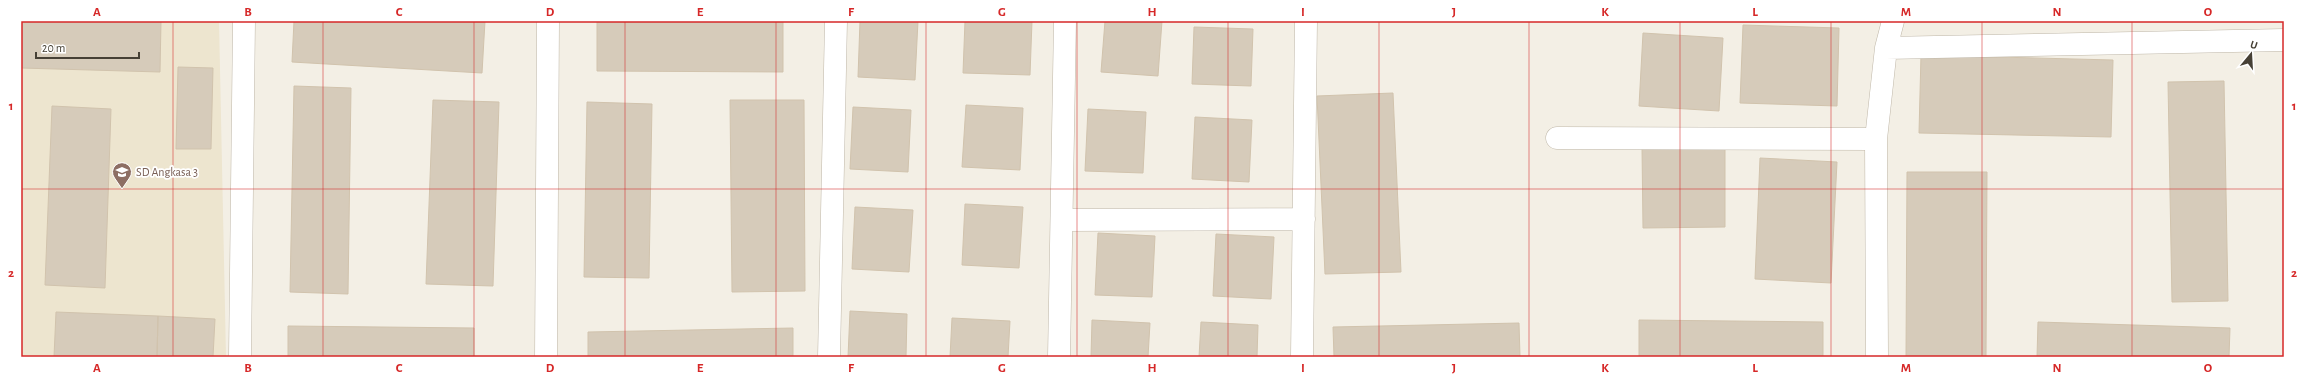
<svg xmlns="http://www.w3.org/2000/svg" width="2305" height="378" font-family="'Alegreya Sans',sans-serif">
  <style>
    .education { fill: #ede5cf }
    .building { fill: #d6cbba; stroke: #d1c3ad }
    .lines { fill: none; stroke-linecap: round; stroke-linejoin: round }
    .minor-casing { stroke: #bfb7a8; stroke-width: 23 }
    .minor { stroke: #fff; stroke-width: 22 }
    .grid { fill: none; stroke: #d62828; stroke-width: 1; stroke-opacity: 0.55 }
    .labels { text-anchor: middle; stroke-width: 3.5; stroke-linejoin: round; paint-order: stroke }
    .education-label { font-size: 12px; fill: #785e54; stroke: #fff; text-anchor: start }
    .neatline { fill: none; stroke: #d62828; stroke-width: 1.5 }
    .grid-label { font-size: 13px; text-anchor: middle; font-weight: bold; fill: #d62828 }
  </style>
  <rect width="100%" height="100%" fill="#f3efe5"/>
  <!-- education -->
  <path class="education" d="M21 21H219L226 357H21Z"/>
  <!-- building -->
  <path class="building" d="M21 21H161L160 72 21 68Z
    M294 21H485L482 73 292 62Z
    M597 21H783V72L597 71Z
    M860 21H918L915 80 858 77Z
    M965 21H1032L1030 75 963 73Z
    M1105 21H1162L1158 76 1101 72Z
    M1743 25 1839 28 1837 106 1740 103Z
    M1194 27 1253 29 1251 86 1192 84Z
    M1643 33 1723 38 1719 111 1639 106Z
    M1921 55 2113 60 2111 137 1919 133Z
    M178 67 213 68 211 149H176Z
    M2224 81 2228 301 2172 302 2168 82Z
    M294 86 351 88 348 294 290 292Z
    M1393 93 1401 272 1325 274 1317 96Z
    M433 100 499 102 493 286 426 284Z
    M730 100H804L805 291 732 292Z
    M587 102 652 104 649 278 584 277Z
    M966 105 1023 108 1020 170 962 167Z
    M52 106 111 109 105 288 45 285Z
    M853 107 911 110 908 172 850 169Z
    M1088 109 1146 112 1143 173 1085 171Z
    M1195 117 1252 120 1249 182 1192 179Z
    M1642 147H1725V227L1643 228Z
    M1760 158 1837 162 1831 283 1755 279Z
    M1907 172H1987L1986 357H1906Z
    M965 204 1023 207 1019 268 962 265Z
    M855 207 913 210 909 272 852 269Z
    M1098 233 1155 236 1152 297 1095 295Z
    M1216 234 1274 237 1271 299 1213 296Z
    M850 311 907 314 906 357H848Z
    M56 312 158 316 157 357H54Z
    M158 316 215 319 213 357H157Z
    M952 318 1010 321 1008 357H950Z
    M1092 320 1150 323 1148 357H1091Z
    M1639 320 1823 322V357H1639Z
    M1201 322 1258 325 1257 357H1199Z
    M2038 322 2230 328 2229 357H2037Z
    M1519 323 1520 357H1334L1333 327Z
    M288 326 474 328V357H288Z
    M793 328V357H588V332Z"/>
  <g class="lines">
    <defs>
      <path id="minor" d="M1886 48 2284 40
        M1557 138 1876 139
        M1062 220 1304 219
        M240 357 244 21
        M546 357 548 21
        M829 357 836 21
        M1059 357 1065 21
        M1302 357 1306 21
        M1877 357 1876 139 1886 48 1893 21"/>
    </defs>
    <!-- minor casing -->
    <use href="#minor" class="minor-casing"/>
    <!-- minor -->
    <use href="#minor" class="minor"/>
  </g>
  <!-- grid -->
  <path class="grid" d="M173 21V357M323 21V357M474 21V357M625 21V357M776 21V357M926 21V357M1077 21V357M1228 21V357M1379 21V357M1529 21V357M1680 21V357M1831 21V357M1982 21V357M2132 21V357M21 189H2284"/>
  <!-- icons -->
  <defs>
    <symbol id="school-pin" viewBox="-11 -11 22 30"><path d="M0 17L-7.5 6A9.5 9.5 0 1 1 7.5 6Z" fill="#8d6e63" stroke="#fff"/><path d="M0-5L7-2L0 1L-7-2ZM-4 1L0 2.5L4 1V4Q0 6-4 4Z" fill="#fff"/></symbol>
  </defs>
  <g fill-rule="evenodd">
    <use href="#school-pin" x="111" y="161" width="22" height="30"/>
  </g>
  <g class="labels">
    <!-- education labels -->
    <g class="education-label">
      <text x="136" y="176">SD Angkasa 3</text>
    </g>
  </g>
  <!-- border -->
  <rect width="2305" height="378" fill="none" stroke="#ffffff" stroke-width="44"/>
  <!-- north arrow -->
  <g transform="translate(2251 54) rotate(18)" stroke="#ffffff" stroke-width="3" paint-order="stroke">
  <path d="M0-3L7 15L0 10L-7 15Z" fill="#464035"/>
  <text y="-6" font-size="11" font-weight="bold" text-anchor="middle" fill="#464035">U</text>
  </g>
  <!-- scale -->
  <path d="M36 52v6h103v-6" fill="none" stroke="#464035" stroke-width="2"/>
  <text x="42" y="52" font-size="12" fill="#464035" stroke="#ffffff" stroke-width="3" paint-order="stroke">20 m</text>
  <rect x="22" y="22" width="2261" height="334" class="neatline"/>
  <g class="grid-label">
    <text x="97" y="16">A</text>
    <text x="248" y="16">B</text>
    <text x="399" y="16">C</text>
    <text x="550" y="16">D</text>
    <text x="700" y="16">E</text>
    <text x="851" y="16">F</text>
    <text x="1002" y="16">G</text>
    <text x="1152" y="16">H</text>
    <text x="1303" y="16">I</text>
    <text x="1454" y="16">J</text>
    <text x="1605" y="16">K</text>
    <text x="1755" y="16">L</text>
    <text x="1906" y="16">M</text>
    <text x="2057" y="16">N</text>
    <text x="2208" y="16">O</text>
    <text x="11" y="110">1</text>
    <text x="2294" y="110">1</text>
    <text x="11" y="277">2</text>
    <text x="2294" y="277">2</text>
    <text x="97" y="372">A</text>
    <text x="248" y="372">B</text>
    <text x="399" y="372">C</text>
    <text x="550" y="372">D</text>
    <text x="700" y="372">E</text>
    <text x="851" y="372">F</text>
    <text x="1002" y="372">G</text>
    <text x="1152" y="372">H</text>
    <text x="1303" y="372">I</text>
    <text x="1454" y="372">J</text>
    <text x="1605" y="372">K</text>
    <text x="1755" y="372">L</text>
    <text x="1906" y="372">M</text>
    <text x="2057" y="372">N</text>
    <text x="2208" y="372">O</text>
  </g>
</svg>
